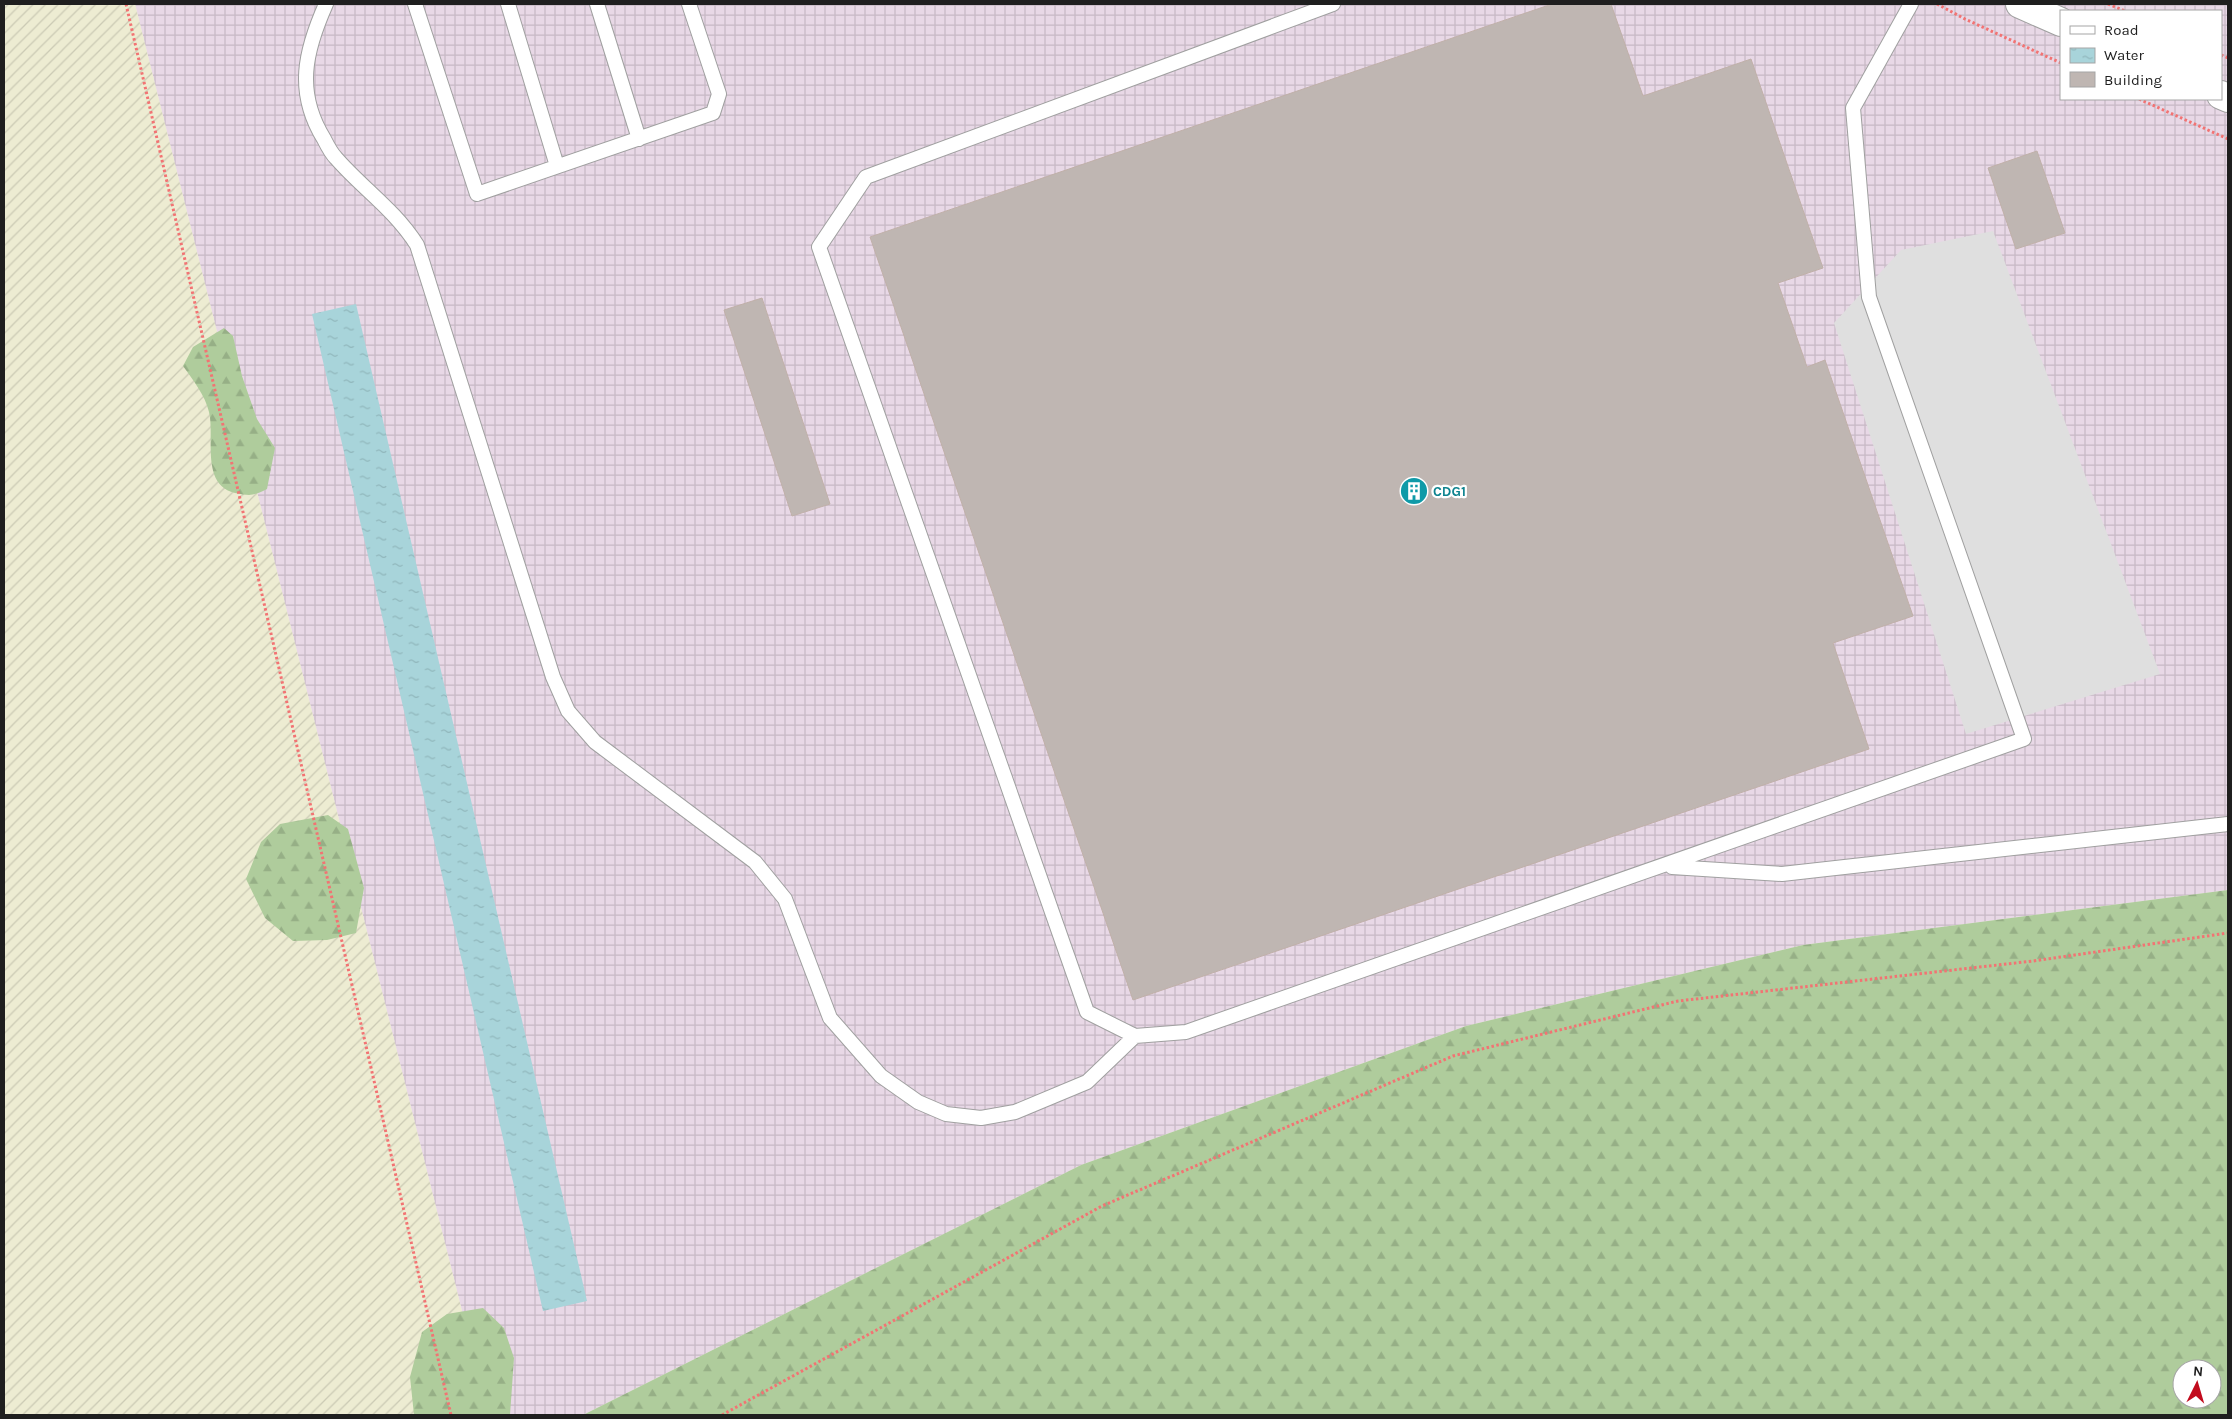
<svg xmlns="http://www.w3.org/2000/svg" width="2232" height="1419" font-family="Karla,sans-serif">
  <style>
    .industrial { fill: url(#industrial-grid); fill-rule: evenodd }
    .farmland { fill: url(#farmland-furrows) }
    .forest { fill: url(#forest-firs); fill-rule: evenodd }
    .parking { fill: #dfdfdf }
    .water { fill: url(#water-ripples) }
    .building { fill: #bfb6b2; stroke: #c0b0a9 }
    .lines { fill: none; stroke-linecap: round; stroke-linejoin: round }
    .lane-casing { stroke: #a0a0a0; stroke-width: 16 }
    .street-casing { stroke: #a0a0a0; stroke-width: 30 }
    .path { stroke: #f27373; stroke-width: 3; stroke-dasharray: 2.5 2.5; stroke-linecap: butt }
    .lane { stroke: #fff; stroke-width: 14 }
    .street { stroke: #fff; stroke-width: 28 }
    .labels { text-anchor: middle; stroke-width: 4.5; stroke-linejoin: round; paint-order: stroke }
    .culture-label { font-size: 14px; font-weight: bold; fill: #0d838f; stroke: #fff; text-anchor: start }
  </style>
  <defs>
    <pattern id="industrial-grid" width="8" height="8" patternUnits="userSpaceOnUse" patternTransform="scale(1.25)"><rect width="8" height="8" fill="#e8d8e6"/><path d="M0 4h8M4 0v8" fill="none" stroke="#c7b9c5"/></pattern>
    <pattern id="farmland-furrows" width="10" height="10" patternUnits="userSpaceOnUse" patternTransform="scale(1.25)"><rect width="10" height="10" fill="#edecd2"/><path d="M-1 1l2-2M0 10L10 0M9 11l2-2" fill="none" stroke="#cbcab4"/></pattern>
    <pattern id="forest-firs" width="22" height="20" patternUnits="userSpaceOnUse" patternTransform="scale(1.25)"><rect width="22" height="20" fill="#afcc9c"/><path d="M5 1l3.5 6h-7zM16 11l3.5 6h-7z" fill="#96af86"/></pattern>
    <pattern id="water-ripples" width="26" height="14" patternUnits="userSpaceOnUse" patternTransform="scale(1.25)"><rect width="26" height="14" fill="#a8d4da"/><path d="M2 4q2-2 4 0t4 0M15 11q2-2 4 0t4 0" fill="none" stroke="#90b6bb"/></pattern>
  </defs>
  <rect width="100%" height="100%" fill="#efebe5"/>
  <!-- industrial -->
  <path class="industrial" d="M135 4H2228V890L1803 945 1466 1026 1081 1165 583 1415H488ZM2061 11H2221V99H2061Z"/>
  <!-- farmland -->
  <path class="farmland" d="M4 4H135L488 1415H4Z"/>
  <!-- forest -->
  <path class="forest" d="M224 328 233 336 242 376 257 419 275 448 267 489C253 496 251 496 235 493 200 485 215 436 209 412 205 395 193 380 183 366L193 347Z
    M328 815 348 829 364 888 356 933 327 940 293 941 265 918 246 879 261 842 280 824Z
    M2228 890V1415H583L1081 1165 1466 1026 1803 945ZM2182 1369H2212V1399H2182Z
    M483 1308 504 1328 514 1358 510 1415H414L410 1377 422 1332 447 1314Z"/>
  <!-- parking -->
  <path class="parking" d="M1993 231 2160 674 1966 734 1834 323 1901 250Z"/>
  <!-- water -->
  <path class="water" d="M356 304 587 1301 543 1311 312 314Z"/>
  <!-- building -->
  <path class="building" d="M1552 4H1611L1643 96 1751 59 1823 268 1778 283 1807 367 1825 360 1913 616 1833 643 1869 749 1133 1000 870 237Z
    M2037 151 2065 233 2016 249 1988 168Z
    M762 298 830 504 792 516 724 310Z"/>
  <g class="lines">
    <defs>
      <path id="lane" d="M326 4C305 51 295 92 324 139 327 145 331 153 336 158 363 189 394 209 417 245L553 677 568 711 595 742 755 862 785 899 830 1018 881 1076 918 1102 946 1114 981 1118 1015 1112 1087 1082 1135 1036
        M415 4 477 194 713 113 719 94 689 4
        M508 4 557 166
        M597 4 639 139
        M1333 4 866 177 819 247 1087 1012 1135 1036 1186 1032 2024 739 1869 297 1853 108 1911 4
        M1672 867 1782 874 2228 824"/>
      <path id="street" d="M2020 4 2061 22
        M2221 95 2228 98"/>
    </defs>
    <!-- lane casing -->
    <use href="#lane" class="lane-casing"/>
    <!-- street casing -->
    <use href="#street" class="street-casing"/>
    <!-- path -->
    <path class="path" d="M126 4 451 1415
      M1937 4 1965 19 2061 63
      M2108 4 2125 11
      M2221 55 2228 58
      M2139 99 2228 139
      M722 1415 1102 1206 1453 1056 1678 1001 2033 961 2228 933"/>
    <!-- lane -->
    <use href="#lane" class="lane"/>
    <!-- street -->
    <use href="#street" class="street"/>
  </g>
  <!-- icons -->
  <defs>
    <symbol id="building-disc" viewBox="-11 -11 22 22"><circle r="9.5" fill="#0f9aa8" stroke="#fff"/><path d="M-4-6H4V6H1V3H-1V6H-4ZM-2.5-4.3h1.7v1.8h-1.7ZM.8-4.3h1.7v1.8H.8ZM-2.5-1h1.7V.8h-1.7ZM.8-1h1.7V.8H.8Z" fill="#fff"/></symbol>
  </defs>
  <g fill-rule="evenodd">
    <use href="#building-disc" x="1398" y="475" width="32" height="32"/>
  </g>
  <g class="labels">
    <!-- culture labels -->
    <g class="culture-label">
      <text x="1433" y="496">CDG1</text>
    </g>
  </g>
  <!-- border -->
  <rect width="2232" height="1419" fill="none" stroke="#1f1f1f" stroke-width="10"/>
  <!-- legend -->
  <rect x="2060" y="10" width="162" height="90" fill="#ffffff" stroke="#a5a5a5"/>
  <rect x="2070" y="26" width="25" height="8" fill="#ffffff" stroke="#a5a5a5"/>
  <text x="2104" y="35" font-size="15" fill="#1f1f1f">Road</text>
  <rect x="2070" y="48" width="25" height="15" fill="url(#water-ripples)" stroke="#a5a5a5"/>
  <text x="2104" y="60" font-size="15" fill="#1f1f1f">Water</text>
  <rect x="2070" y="72" width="25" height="15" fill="#bfb6b2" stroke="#a5a5a5"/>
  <text x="2104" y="85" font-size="15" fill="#1f1f1f">Building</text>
  <!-- north arrow -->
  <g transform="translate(2197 1384) rotate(5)"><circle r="24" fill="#ffffff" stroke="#a5a5a5"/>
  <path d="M0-4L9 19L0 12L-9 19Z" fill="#c20b1d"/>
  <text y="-8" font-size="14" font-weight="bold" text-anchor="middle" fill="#1f1f1f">N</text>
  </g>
</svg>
